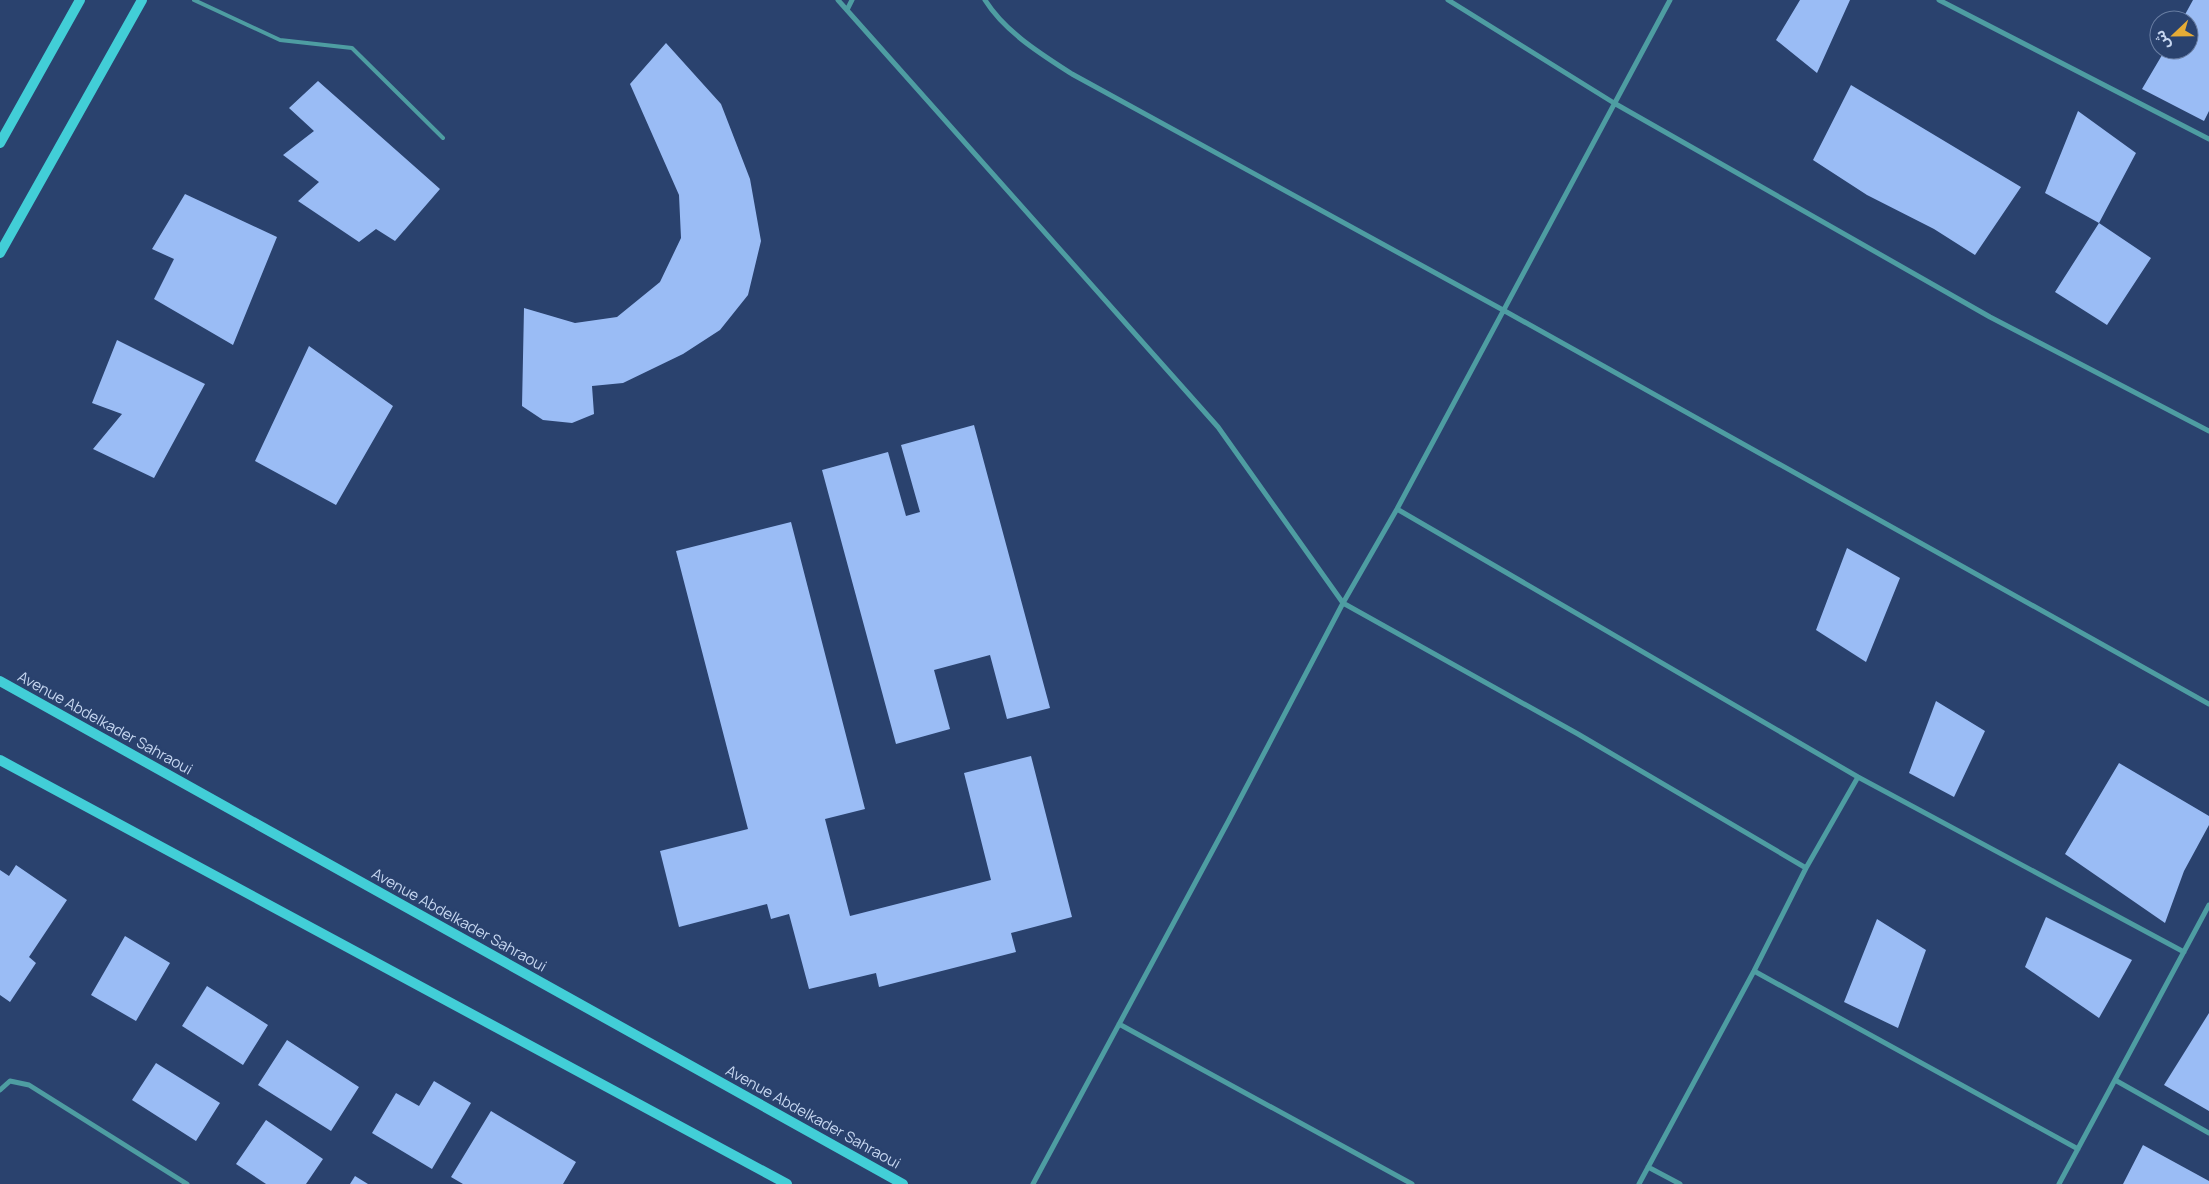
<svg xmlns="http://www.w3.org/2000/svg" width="2209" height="1184" font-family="Manrope,'Noto Sans Arabic',sans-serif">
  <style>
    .building { fill: #9abcf5 }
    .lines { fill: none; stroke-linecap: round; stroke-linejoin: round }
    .service { stroke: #4e9da2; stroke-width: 4 }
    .minor { stroke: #4e9da2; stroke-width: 5 }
    .secondary { stroke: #42ced7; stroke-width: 10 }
    .labels { text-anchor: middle; stroke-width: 5; stroke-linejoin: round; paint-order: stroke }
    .street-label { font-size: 15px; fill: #c6d6f0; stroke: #2a426e }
  </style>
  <rect width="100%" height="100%" fill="#2a426e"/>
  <!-- building -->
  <path class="building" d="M1800 0H1850L1817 73 1776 40Z
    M2193 0H2209V111L2204 121 2142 89 2165 50H2189V20H2182Z
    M666 43 721 104 750 179 761 241 748 295 720 330 683 354 623 383 592 386 594 414 572 423 543 420 522 406 524 308 575 323 617 317 660 282 681 238 679 195 630 84Z
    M318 81 440 189 395 241 376 229 359 242 298 201 319 182 283 155 314 131 289 108Z
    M1851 85 2021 187 1975 255 1934 229 1867 195 1813 160Z
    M2078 111 2136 153 2099 223 2045 193Z
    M185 194 277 237 233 345 154 299 174 259 152 249Z
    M2099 223 2151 258 2107 325 2055 292Z
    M117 340 205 384 154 478 93 449 122 414 92 403Z
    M309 346 393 406 336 505 255 461Z
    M974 425 1050 708 1007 719 990 655 934 670 950 729 896 744 822 470 888 452 906 516 920 512 901 445Z
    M791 522 865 809 825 819 850 916 991 880 964 773 1031 756 1072 917 1011 933 1016 952 879 987 876 973 809 989 789 914 771 919 767 904 679 927 660 851 748 829 676 551Z
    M1847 548 1900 578 1866 662 1816 630Z
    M1936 701 1985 731 1954 797 1909 773Z
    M2119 763 2209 816V825L2184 871 2165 923 2065 854Z
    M16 865 67 900 29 957 36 963 10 1002 0 995V870L9 876Z
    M2046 917 2132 960 2099 1018 2025 967Z
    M1877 919 1926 950 1898 1028 1844 1002Z
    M125 936 170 963 136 1021 91 995Z
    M207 986 268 1025 243 1065 182 1026Z
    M2209 1013V1111L2164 1085Z
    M287 1040 359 1087 331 1131 258 1085Z
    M156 1063 220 1103 196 1141 132 1100Z
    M434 1081 471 1103 432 1169 372 1133 396 1093 419 1106Z
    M491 1111 576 1162 563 1184H463L451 1177Z
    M266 1120 323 1159 306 1184H266L236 1164Z
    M2143 1145 2209 1181V1184H2123Z
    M355 1176 368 1184H350Z"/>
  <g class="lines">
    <!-- service -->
    <path class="service" d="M194 0 280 40 352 48 443 138"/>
    <!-- minor -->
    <path class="minor" d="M838 0 1218 427 1343 603 1578 734 1806 868
      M985 0C1005 32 1041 54 1072 74L1503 310 2209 704
      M1448 0 1614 103 1990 317 2209 431
      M1939 0 2209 139
      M847 10 852 0
      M1397 509 1858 777 2184 952
      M1754 971 2078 1149
      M1119 1024 1412 1184
      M2115 1080 2209 1133
      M0 1090 10 1081 29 1085 187 1184
      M1648 1167 1680 1184
      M1033 1184 1229 820 1343 603 1397 509 1670 0
      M1639 1184 1754 971 1806 868 1858 777
      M2059 1184 2209 905"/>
    <!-- secondary -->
    <path class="secondary" d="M0 143 80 0
      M0 253 142 0
      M0 681 903 1184
      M0 760 787 1184"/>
  </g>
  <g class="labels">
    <!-- street labels -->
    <g class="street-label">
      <text transform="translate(105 723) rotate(29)" y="5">Avenue Abdelkader Sahraoui</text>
      <text transform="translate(459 920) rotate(29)" y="5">Avenue Abdelkader Sahraoui</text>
      <text transform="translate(813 1117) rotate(29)" y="5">Avenue Abdelkader Sahraoui</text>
    </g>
  </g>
  <!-- north arrow -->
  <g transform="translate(2174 35) rotate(248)"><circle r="24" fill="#2a426e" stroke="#687da2"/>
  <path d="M0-4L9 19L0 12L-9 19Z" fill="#e6ac36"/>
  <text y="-8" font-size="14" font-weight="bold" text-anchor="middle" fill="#c6d6f0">ش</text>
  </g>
</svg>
